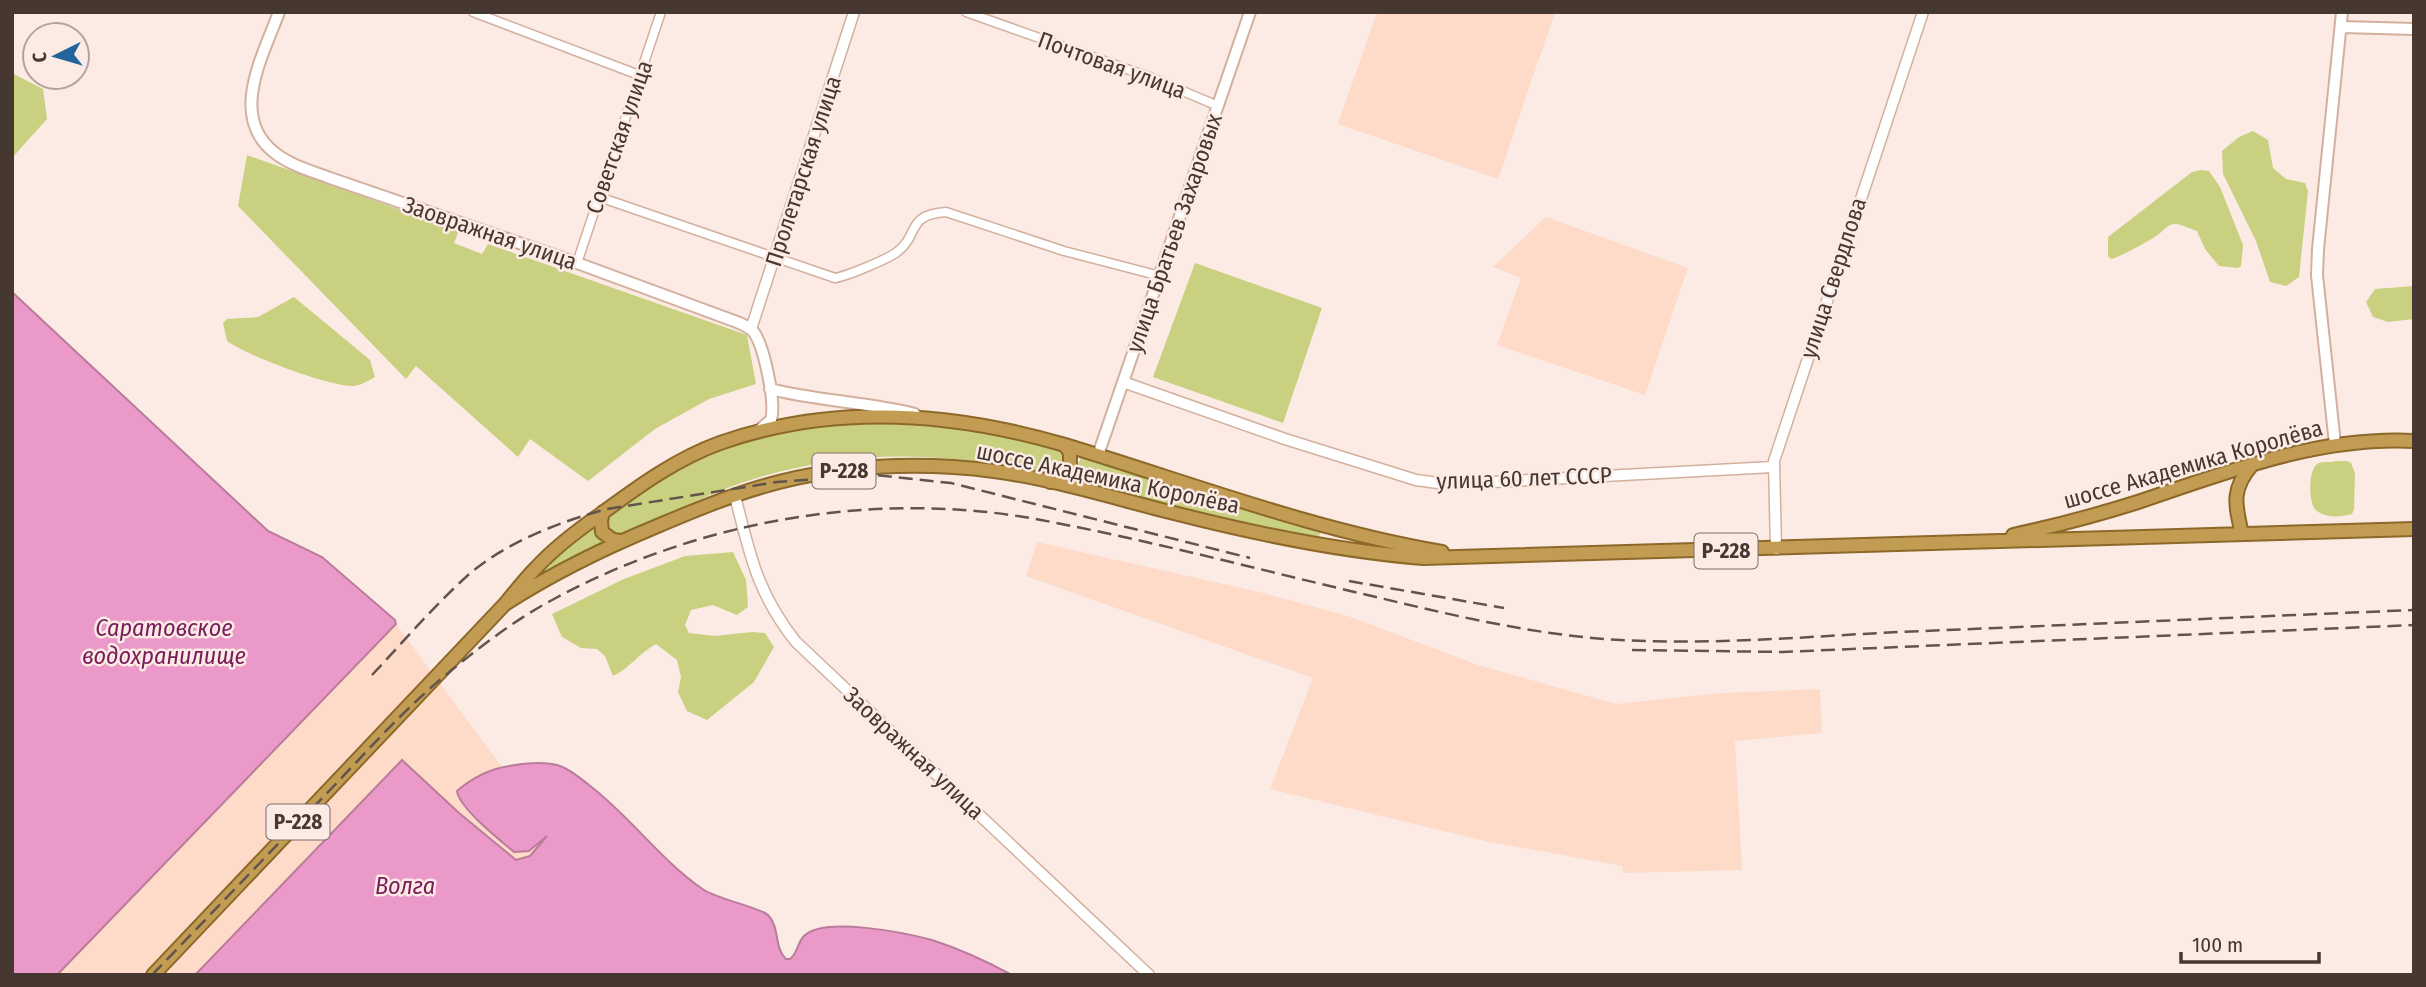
<svg xmlns="http://www.w3.org/2000/svg" width="2426" height="987" font-family="'Fira Sans Condensed',sans-serif">
  <style>
    .built { fill: #fedac8 }
    .green { fill: #c9d181 }
    .water { fill: #ea99c9; stroke: #b97c9b; stroke-width: 2 }
    .lines { fill: none; stroke-linecap: round; stroke-linejoin: round }
    .minor-casing { stroke: #d3b09e; stroke-width: 11 }
    .tertiary-casing { stroke: #d3b09e; stroke-width: 13 }
    .secondary-casing { stroke: #d3b09e; stroke-width: 14 }
    .trunk-casing { stroke: #8c692a; stroke-width: 16 }
    .minor { stroke: #fff; stroke-width: 8 }
    .tertiary { stroke: #fff; stroke-width: 10 }
    .secondary { stroke: #fff; stroke-width: 10 }
    .trunk { stroke: #c29c52; stroke-width: 12 }
    .rail { stroke: #62534c; stroke-width: 2.5; stroke-dasharray: 14 7; stroke-linecap: butt }
    .labels { text-anchor: middle; stroke-width: 5; stroke-linejoin: round; paint-order: stroke }
    .shield { fill: #fbebe4; stroke: #7c6d66; stroke-width: 2 }
    .shield-label { font-size: 21px; font-weight: bold; fill: #463730 }
    .street-label { font-size: 23px; fill: #463730; stroke: #fbebe4 }
    .water-label { font-size: 24px; font-style: italic; fill: #791c5c; stroke: #fbebe4 }
  </style>
  <rect width="100%" height="100%" fill="#fbebe4"/>
  <!-- built -->
  <path class="built" d="M1377 12H1555L1498 179 1338 124Z
    M1546 217 1688 268 1645 395 1497 345 1521 278 1493 267Z
    M1037 542 1263 593 1348 616 1478 665 1616 704 1723 693 1820 689 1822 733 1735 741 1742 870 1623 873 1622 866 1485 841 1270 789 1313 678 1026 576Z
    M396 624 502 767 485 773 457 791V796L465 806 529 851 546 836V839L530 857 516 860 459 813 402 760 195 975H57Z"/>
  <!-- green -->
  <path class="green" d="M12 73 43 89 47 119 12 158Z
    M2253 131 2268 140 2273 168 2286 179 2305 183 2308 191 2299 277 2286 286 2270 282 2256 241 2223 174 2222 151 2239 137Z
    M247 155 459 231 454 243 482 254 488 244 747 335 756 384 709 399 655 429 588 481 530 439 518 457 416 366 406 379 238 206Z
    M2201 170 2209 171 2220 187 2243 245 2241 266 2238 268 2219 266 2205 249 2197 231C2190 229 2182 224 2175 224 2167 224 2163 232 2156 236 2149 241 2118 258 2111 259L2108 256V237L2192 172Z
    M1195 263 1322 308 1283 423 1153 377Z
    M2414 286V319L2388 322 2373 317 2366 302 2375 289Z
    M294 297 370 360 375 377C368 381 358 387 350 386 323 384 250 357 227 341L223 323 227 319 258 317Z
    M880 420 947 425 994 432 1060 451 1065 455C1065 466 1064 470 1053 474 952 454 867 447 767 475 717 489 670 513 624 536H614C603 528 606 521 612 511 638 495 664 476 691 462 750 432 815 427 880 420Z
    M1082 455 1321 531 1317 541 1062 482 1077 467Z
    M2336 461H2347L2351 463 2355 473 2354 509 2352 514C2341 517 2324 519 2315 509 2308 501 2308 467 2319 463 2324 461 2330 463 2336 461Z
    M591 525 603 544 524 588 566 545Z
    M733 552 746 580 748 607 737 615 713 605 691 610 685 625 689 633 715 636 752 632 765 633 774 647 754 682 707 720 687 711 678 692 681 677 677 660 656 644C639 653 630 668 613 676L605 656 597 649 581 648 562 637 552 614 624 579 685 556Z"/>
  <!-- water -->
  <path class="water" d="M12 292 268 531 322 557 395 620 396 624 57 975H12Z
    M402 760 459 813 516 860 530 856 547 836 529 851 514 852C501 841 459 808 457 791 472 778 490 769 509 766 525 763 542 761 557 765 569 768 580 778 589 785 630 816 661 861 704 890 718 899 761 908 768 915 780 927 774 948 786 959H790C798 953 797 943 804 936 824 916 906 933 932 940 960 949 986 961 1012 975H195Z"/>
  <g class="lines">
    <defs>
      <path id="minor" d="M473 12 639 75
        M966 12 1152 78 1218 106
        M599 197 835 278C847 276 888 259 897 252 920 235 905 215 946 212L1064 251 1160 276
        M577 263 661 12"/>
      <path id="tertiary" d="M751 329 854 12
        M1123 382 1285 439 1416 480 1438 483 1492 482 1773 467
        M735 496C750 555 757 593 796 642L1149 975
        M1776 549 1774 461 1923 12"/>
      <path id="secondary" d="M279 12C263 56 228 117 275 153 290 165 311 171 330 178L577 263 737 322C742 324 748 327 752 330 764 343 776 403 771 420L758 431
        M2342 27 2414 29
        M770 389C818 401 867 402 915 414
        M2335 444 2317 275 2318 249 2342 12
        M1098 455 1250 12"/>
      <path id="trunk" d="M1050 482 1060 478 1070 467V453L1065 445
        M603 512 601 521 602 532 613 540 621 541
        M2242 534C2235 504 2231 489 2252 465
        M2013 535C2055 526 2097 515 2138 502 2227 472 2318 436 2414 441
        M505 604C553 573 602 549 655 527 695 510 736 493 779 482 848 465 923 462 994 471 1054 479 1114 498 1174 513 1256 534 1338 551 1423 558L2414 529
        M153 975 505 604C515 592 525 579 536 568 555 547 578 530 601 514 639 486 676 459 720 443 833 403 952 412 1065 445 1190 483 1313 530 1442 552"/>
    </defs>
    <!-- minor casing -->
    <use href="#minor" class="minor-casing"/>
    <!-- tertiary casing -->
    <use href="#tertiary" class="tertiary-casing"/>
    <!-- secondary casing -->
    <use href="#secondary" class="secondary-casing"/>
    <!-- trunk casing -->
    <use href="#trunk" class="trunk-casing"/>
    <!-- minor -->
    <use href="#minor" class="minor"/>
    <!-- tertiary -->
    <use href="#tertiary" class="tertiary"/>
    <!-- secondary -->
    <use href="#secondary" class="secondary"/>
    <!-- trunk -->
    <use href="#trunk" class="trunk"/>
    <!-- rail -->
    <path class="rail" d="M1349 581 1504 608
      M1632 650 1782 652 2414 625
      M372 675C403 642 433 607 466 577 502 544 561 521 607 509L777 482 875 475 951 483 1250 558
      M152 975C212 913 271 851 331 789 370 748 409 704 453 669 485 643 518 618 554 599 700 520 877 489 1041 520 1153 541 1264 571 1376 597 1447 614 1519 631 1592 638 1694 647 1798 637 1899 632 2071 625 2242 617 2414 610"/>
  </g>
  <g class="labels">
    <!-- shield labels -->
    <g class="shield">
      <rect x="812.5" y="453.5" width="63" height="35" rx="5"/>
      <rect x="1694.5" y="533.5" width="63" height="35" rx="5"/>
      <rect x="266.5" y="804.5" width="63" height="35" rx="5"/>
    </g>
    <g class="shield-label">
      <text x="844" y="478">Р-228</text>
      <text x="1726" y="558">Р-228</text>
      <text x="298" y="829">Р-228</text>
    </g>
    <!-- street labels -->
    <g class="street-label">
      <text transform="translate(1112 65) rotate(20)" y="8">Почтовая улица</text>
      <text transform="translate(619 137) rotate(-71)" y="8">Советская улица</text>
      <text transform="translate(803 171) rotate(-72)" y="8">Пролетарская улица</text>
      <text transform="translate(490 233) rotate(19)" y="8">Заовражная улица</text>
      <text transform="translate(1174 233) rotate(-71)" y="8">улица Братьев Захаровых</text>
      <text transform="translate(1833 278) rotate(-72)" y="8">улица Свердлова</text>
      <text transform="translate(2193 464) rotate(-16)" y="8">шоссе Академика Королёва</text>
      <text transform="translate(1108 478) rotate(12)" y="8">шоссе Академика Королёва</text>
      <text transform="translate(1524 478) rotate(-2)" y="8">улица 60 лет СССР</text>
      <text transform="translate(914 753) rotate(43)" y="8">Заовражная улица</text>
    </g>
    <!-- water labels -->
    <g class="water-label">
      <text x="164" y="636">Саратовское<tspan x="164" dy="28">водохранилище</tspan></text>
      <text x="405" y="894">Волга</text>
    </g>
  </g>
  <!-- border -->
  <rect width="2426" height="987" fill="none" stroke="#463730" stroke-width="28"/>
  <!-- north arrow -->
  <g transform="translate(56 56) rotate(265)"><circle r="33" fill="#fbebe4" stroke="#b3a39c" stroke-width="2"/>
  <path d="M0-5L12 26L0 18L-12 26Z" fill="#22659a"/>
  <text y="-10" font-size="19" font-weight="bold" text-anchor="middle" fill="#463730">С</text>
  </g>
  <!-- scale -->
  <path d="M2181 952v10h138v-10" fill="none" stroke="#463730" stroke-width="3.5"/>
  <text x="2192" y="952" font-size="21" fill="#463730" stroke="#fbebe4" stroke-width="5" paint-order="stroke">100 m</text>
</svg>
